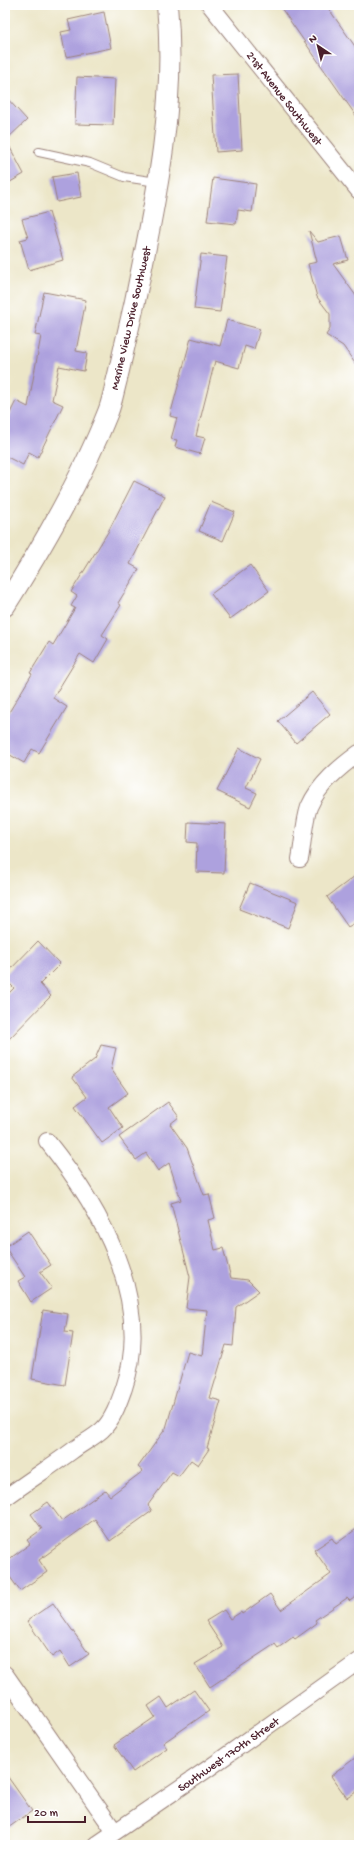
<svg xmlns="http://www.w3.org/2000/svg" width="364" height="1850" font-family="'Gochi Hand',sans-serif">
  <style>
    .building { fill: #ada1de }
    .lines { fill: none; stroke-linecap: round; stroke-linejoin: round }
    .service-casing { stroke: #9b827a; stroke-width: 10 }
    .minor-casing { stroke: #9b827a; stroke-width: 18 }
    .tertiary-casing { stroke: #9b827a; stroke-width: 22 }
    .service { stroke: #fff; stroke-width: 8 }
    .minor { stroke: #fff; stroke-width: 16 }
    .tertiary { stroke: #fff; stroke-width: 20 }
    .labels { text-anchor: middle; stroke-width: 4; stroke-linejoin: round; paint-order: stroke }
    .street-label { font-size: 12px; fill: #4a1f2b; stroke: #fff }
  </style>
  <rect width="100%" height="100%" fill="#fff"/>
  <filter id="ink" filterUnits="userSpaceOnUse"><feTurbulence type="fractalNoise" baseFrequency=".025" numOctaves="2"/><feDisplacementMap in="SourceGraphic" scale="8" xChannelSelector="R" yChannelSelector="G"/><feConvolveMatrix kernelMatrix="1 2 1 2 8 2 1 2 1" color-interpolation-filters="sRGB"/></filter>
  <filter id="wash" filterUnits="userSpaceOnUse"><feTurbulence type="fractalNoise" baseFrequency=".012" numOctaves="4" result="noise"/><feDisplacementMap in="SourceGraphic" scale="16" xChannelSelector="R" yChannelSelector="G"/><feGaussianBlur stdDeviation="0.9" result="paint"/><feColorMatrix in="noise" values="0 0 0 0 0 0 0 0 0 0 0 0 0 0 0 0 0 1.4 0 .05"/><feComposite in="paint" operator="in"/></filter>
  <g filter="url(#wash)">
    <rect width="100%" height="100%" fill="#ece6c8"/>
    <g id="blocks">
      <!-- building -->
      <path class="building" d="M279 5H326L359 52V120Z
        M104 12 111 48 66 57 61 32 71 30 68 20Z
        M238 74 242 150 216 152 211 75Z
        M77 77 115 79 113 125 75 124Z
        M5 96 27 120 6 140 24 174 5 185Z
        M77 173 81 197 57 202 52 177Z
        M213 178 256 184 252 212 238 210 236 224 207 221Z
        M49 212 63 260 29 270 20 240 28 238 22 219Z
        M309 231 318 242 341 236 348 260 333 264 359 300V369L343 346 326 335 330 329V314L317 297 308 264 317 262Z
        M201 254 227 257 220 312 194 309Z
        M44 292 86 300 76 351 87 353 84 371 59 366 52 400 63 405 38 457 29 452 23 465 5 456V423L16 401 28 407 41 336 35 335Z
        M227 320 260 329 254 349 245 346 239 368 215 361 196 436 205 438 200 454 175 447 177 440 171 439 177 418 170 416 191 338 220 346Z
        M134 481 165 496 130 564 139 569 118 603 121 605 102 635 108 639 94 663 80 654 53 698 67 707 39 753 32 749 24 763 5 752V719L32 674 30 673 49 642 53 645 75 608 71 606 77 596 71 592 108 532Z
        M211 502 235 512 223 541 199 531Z
        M250 565 269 591 230 619 211 594Z
        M312 692 330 714 296 743 278 721Z
        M239 748 260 759 246 788 257 793 250 807 217 791Z
        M188 822 226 824 224 873 196 872 197 843 187 842Z
        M359 873V920L348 927 327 897Z
        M250 883 298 902 288 928 239 909Z
        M38 941 60 964 40 984 51 996 5 1043V997L14 988 5 979V975Z
        M101 1045 116 1048 111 1069 128 1093 109 1107 123 1128 102 1143 75 1106 87 1097 72 1077 95 1059Z
        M168 1102 179 1117 170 1124 187 1148 204 1195 209 1194 215 1218 208 1220 215 1250 223 1248 231 1278 248 1280 259 1291 236 1307 233 1346 226 1345 210 1398 221 1401 207 1448 209 1449 198 1465 191 1460 179 1476 172 1472 148 1505 152 1511 110 1541 95 1519 39 1560 47 1572 20 1591 5 1570V1562L30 1544 27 1540 42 1529 31 1514 48 1502 62 1521 105 1490 110 1496 143 1471 138 1467 166 1428 188 1352 202 1356 207 1310 186 1308 190 1277 171 1203 181 1200 169 1163 158 1171 146 1153 136 1160 119 1137Z
        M28 1231 51 1265 40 1272 52 1288 31 1302 18 1281 25 1277 5 1247Z
        M43 1310 68 1314 65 1332 73 1333 65 1385 32 1379Z
        M359 1527V1594L350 1601 347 1598 315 1620 317 1623 295 1639 293 1637 278 1648 275 1644 210 1687 195 1664 223 1647 206 1621 224 1610 230 1619 241 1612 242 1614 270 1594 281 1610 331 1574 314 1550 332 1538 336 1544Z
        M53 1603 89 1654 70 1667 60 1651 52 1657 27 1621Z
        M194 1690 209 1711 163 1743 167 1748 133 1772 114 1745 155 1717 148 1706 161 1697 168 1708Z
        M359 1755V1790L347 1798 331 1776Z
        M5 1773 32 1811 5 1830Z"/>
    </g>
  </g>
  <g filter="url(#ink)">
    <use href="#blocks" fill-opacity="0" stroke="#9b827a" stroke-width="1"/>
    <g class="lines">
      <defs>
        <path id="service" d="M39 152 90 163 124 177 157 182"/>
        <path id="minor" d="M210 5 359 191
          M300 859C303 844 304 821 309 807 319 784 340 767 359 753
          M5 1498C27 1482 50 1467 72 1451 81 1444 93 1438 102 1430 113 1420 119 1402 124 1388 154 1301 100 1207 47 1141
          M5 1674 115 1832
          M96 1845 209 1768 359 1661"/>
        <path id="tertiary" d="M5 606C44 544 81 480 108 412 112 402 114 390 117 379 123 353 129 327 135 301 155 204 177 105 167 5"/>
      </defs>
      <!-- service casing -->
      <use href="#service" class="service-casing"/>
      <!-- minor casing -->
      <use href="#minor" class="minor-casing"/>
      <!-- tertiary casing -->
      <use href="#tertiary" class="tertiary-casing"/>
      <!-- service -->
      <use href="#service" class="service"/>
      <!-- minor -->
      <use href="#minor" class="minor"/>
      <!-- tertiary -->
      <use href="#tertiary" class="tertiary"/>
    </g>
  </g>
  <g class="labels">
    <!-- street labels -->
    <g class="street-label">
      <text transform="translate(285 98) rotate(52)" y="4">21st Avenue Southwest</text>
      <text transform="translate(130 318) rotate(-77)" y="4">Marine View Drive Southwest</text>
      <text transform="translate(228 1754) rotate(-35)" y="4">Southwest 170th Street</text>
    </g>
  </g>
  <!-- margin -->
  <rect width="364" height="1850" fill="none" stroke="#fff" stroke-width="20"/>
  <!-- north arrow -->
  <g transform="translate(318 46) rotate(325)" stroke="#ffffff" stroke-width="3" paint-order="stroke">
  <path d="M0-3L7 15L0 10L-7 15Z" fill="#4a1f2b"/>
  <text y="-6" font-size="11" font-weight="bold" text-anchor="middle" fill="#4a1f2b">N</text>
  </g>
  <!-- scale -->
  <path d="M28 1816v6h57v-6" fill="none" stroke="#4a1f2b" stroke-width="2"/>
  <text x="34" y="1816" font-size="12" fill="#4a1f2b" stroke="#ffffff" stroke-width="3" paint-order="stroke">20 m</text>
</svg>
